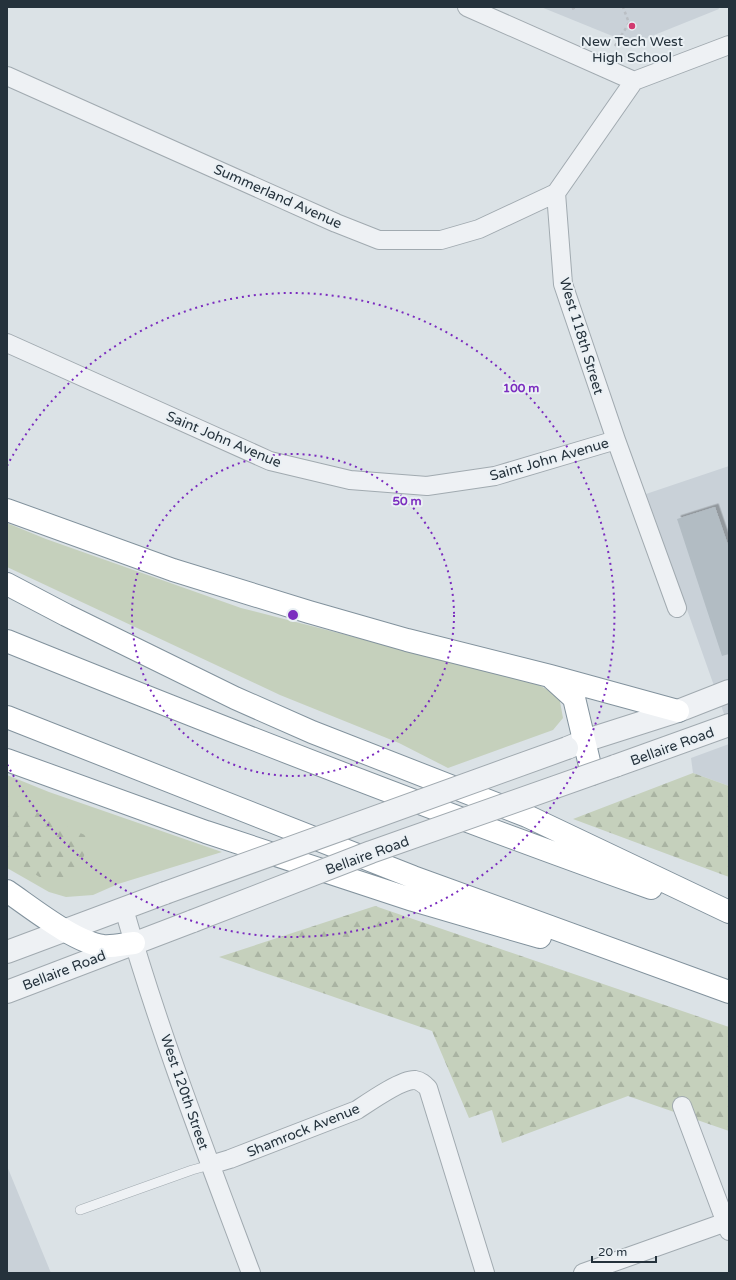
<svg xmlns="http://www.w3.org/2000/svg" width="736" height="1280" font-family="'Varela Round',sans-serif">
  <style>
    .built { fill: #c9d1d8 }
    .grass { fill: #c5d0bc }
    .forest { fill: url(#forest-firs) }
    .building { fill: #b2bcc3; filter: url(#shadow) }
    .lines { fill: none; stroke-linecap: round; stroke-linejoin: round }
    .service-casing { stroke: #a1aab0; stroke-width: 10 }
    .minor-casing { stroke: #a1aab0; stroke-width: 20 }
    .tertiary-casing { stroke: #a1aab0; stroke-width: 24 }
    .motorway-casing { stroke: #82929d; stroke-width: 24 }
    .path { stroke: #babfc4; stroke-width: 2.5; stroke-dasharray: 3 3; stroke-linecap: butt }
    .service { stroke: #eef1f4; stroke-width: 9 }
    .minor { stroke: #eef1f4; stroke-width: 18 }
    .tertiary { stroke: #eef1f4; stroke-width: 22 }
    .motorway { stroke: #fff; stroke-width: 22 }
    .tertiary-bridge-casing { stroke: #a1aab0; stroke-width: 24; stroke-linecap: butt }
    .tertiary-bridge { stroke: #eef1f4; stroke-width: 22 }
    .ring { fill: none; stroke: #7b2cbf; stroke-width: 2; stroke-dasharray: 2 4 }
    .poi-dot { fill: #d13a70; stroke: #eaf0f4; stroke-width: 1.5 }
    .labels { text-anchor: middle; stroke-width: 4; stroke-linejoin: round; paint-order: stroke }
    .poi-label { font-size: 14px; fill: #25323c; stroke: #eaf0f4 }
    .street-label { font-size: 14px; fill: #25323c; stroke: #eaf0f4 }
    .centre { fill: #7b2cbf; stroke: #eaf0f4; stroke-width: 2 }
    .ring-label { font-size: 12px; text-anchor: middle; font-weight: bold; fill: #7b2cbf; stroke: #eaf0f4; stroke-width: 4; stroke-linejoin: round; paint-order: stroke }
  </style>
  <defs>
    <pattern id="forest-firs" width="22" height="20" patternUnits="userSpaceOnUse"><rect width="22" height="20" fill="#c5d0bc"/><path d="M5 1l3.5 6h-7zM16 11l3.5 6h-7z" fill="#a9b3a2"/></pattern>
    <filter id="shadow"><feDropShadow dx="3.5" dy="-3.5" stdDeviation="0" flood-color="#0004"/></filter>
  </defs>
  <rect width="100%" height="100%" fill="#dbe2e6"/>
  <!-- built -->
  <path class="built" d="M541 7H718L719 9 632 44Z
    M729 466V728L646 494Z
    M729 744V786L693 773 691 758Z
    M7 1166 51 1273H7Z"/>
  <!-- grass -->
  <path class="grass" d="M7 523 46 539 241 608 537 684 559 696 563 718 553 730 448 768 399 743 280 695 7 567Z
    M7 775 49 792 222 852 118 884 93 895 66 897 49 892 7 868Z"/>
  <!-- forest -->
  <path class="forest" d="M693 773 729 786V877L573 819Z
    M7 802 34 811 91 838 82 861 71 880H44L7 856Z
    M375 906 729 1027V1131L628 1096 502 1143 492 1110 469 1118 432 1031 219 957Z"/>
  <!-- building -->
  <path class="building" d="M715 507 729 548V654L722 656 677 519Z"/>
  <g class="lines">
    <defs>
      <path id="service" d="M80 1210 192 1170 210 1165"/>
      <path id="minor" d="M467 7 634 81
        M7 76 336 223 379 240H441L479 229 556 193
        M7 343 270 461 350 480 427 486 495 476 616 440
        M677 608 616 440 563 284 556 193 634 81 729 45
        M124 909C159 1032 206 1153 251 1273
        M682 1106 729 1231
        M210 1165 230 1159 357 1110C369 1102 402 1079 415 1080 421 1081 424 1084 428 1088L485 1273
        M583 1273 729 1221"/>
      <path id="tertiary" d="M567 748 584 741 678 711 729 691
        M615 766 729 725
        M7 952 165 893
        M7 992 193 921"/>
      <path id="motorway" d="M7 510 173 570 309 612 407 640 550 676 678 711
        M7 584 66 615 235 698 312 732 527 816 729 912
        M7 641C220 727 434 811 651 888
        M552 678 574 698 592 774
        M7 717 413 877 729 992
        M7 760 206 832 413 900 540 937
        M7 891C32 908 74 942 103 946 113 947 124 944 134 943"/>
    </defs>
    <!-- service casing -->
    <use href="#service" class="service-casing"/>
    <!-- minor casing -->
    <use href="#minor" class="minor-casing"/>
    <!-- tertiary casing -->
    <use href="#tertiary" class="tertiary-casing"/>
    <!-- motorway casing -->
    <use href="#motorway" class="motorway-casing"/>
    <!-- path -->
    <path class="path" d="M572 9 576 7
      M615 46 629 23 623 7"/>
    <!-- service -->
    <use href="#service" class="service"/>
    <!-- minor -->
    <use href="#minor" class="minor"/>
    <!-- tertiary -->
    <use href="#tertiary" class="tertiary"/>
    <!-- motorway -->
    <use href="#motorway" class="motorway"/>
    <defs>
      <path id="tertiary-bridge" d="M165 893 567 748
        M193 921 371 852 615 766"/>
    </defs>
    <!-- tertiary-bridge casing -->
    <use href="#tertiary-bridge" class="tertiary-bridge-casing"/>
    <!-- tertiary-bridge -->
    <use href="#tertiary-bridge" class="tertiary-bridge"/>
  </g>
  <!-- distance rings -->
  <g class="ring">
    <circle cx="293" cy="615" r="161"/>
    <path d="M7 466A322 322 0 1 1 7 764"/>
  </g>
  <!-- markers -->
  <circle class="poi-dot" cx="632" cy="26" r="4"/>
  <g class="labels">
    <!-- poi labels -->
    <g class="poi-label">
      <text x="632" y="46">New Tech West<tspan x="632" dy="16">High School</tspan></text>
    </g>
    <!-- street labels -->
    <g class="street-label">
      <text transform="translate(278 196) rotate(24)" y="5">Summerland Avenue</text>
      <text transform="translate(582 336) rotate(73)" y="5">West 118th Street</text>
      <text transform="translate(224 439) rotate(23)" y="5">Saint John Avenue</text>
      <text transform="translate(549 459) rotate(-16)" y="5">Saint John Avenue</text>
      <text transform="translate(672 746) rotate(-20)" y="5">Bellaire Road</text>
      <text transform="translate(367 855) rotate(-20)" y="5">Bellaire Road</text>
      <text transform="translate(64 970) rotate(-21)" y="5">Bellaire Road</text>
      <text transform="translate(185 1092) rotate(71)" y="5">West 120th Street</text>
      <text transform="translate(303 1130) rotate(-22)" y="5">Shamrock Avenue</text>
    </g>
  </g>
  <circle cx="293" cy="615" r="6" class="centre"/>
  <g class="ring-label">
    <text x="521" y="392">100 m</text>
    <text x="407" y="505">50 m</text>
  </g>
  <!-- border -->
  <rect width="736" height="1280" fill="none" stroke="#25323c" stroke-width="16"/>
  <!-- scale -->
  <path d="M592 1256v6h64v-6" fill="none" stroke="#25323c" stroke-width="2"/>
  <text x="598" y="1256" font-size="12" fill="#25323c" stroke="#eaf0f4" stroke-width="3" paint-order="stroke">20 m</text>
</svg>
